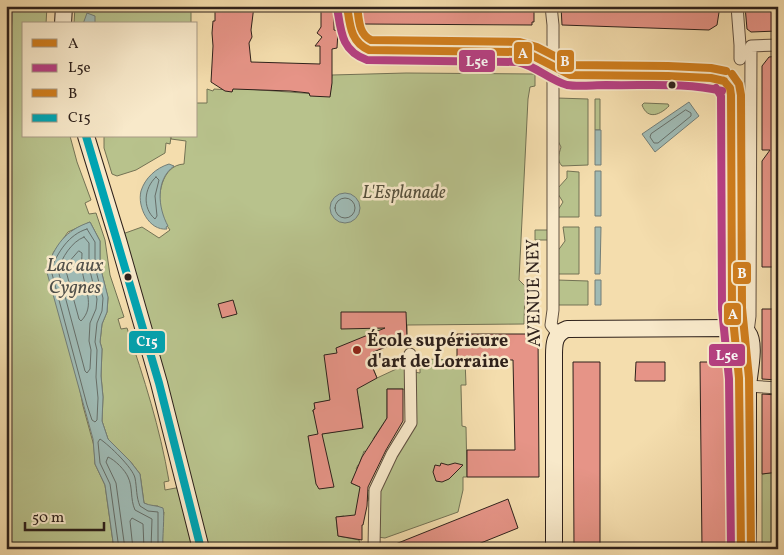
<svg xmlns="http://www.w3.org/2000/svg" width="784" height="555" font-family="Vollkorn,serif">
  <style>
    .green { fill: #b8c28c; stroke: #737254; fill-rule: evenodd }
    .water { fill: #9fbab4; stroke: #727d77 }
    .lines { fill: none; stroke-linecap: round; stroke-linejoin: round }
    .shore { stroke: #666e68; stroke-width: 1 }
    .building { fill: #e69487; stroke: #2e211b }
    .street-casing { stroke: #605040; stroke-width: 13 }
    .secondary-casing { stroke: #2e211b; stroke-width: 18 }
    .street { stroke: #f8e9ca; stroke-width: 11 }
    .secondary { stroke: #f8e9ca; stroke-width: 16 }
    .bus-1-casing { stroke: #f8e9ca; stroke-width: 11 }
    .bus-2-casing { stroke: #f8e9ca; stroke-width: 11 }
    .bus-3-casing { stroke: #f8e9ca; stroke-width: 11 }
    .bus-4-casing { stroke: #f8e9ca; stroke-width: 11 }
    .bus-1 { stroke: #cf7d1d; stroke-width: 8 }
    .bus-2 { stroke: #b63f82; stroke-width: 8 }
    .bus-3 { stroke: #cf7d1d; stroke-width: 8 }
    .bus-4 { stroke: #00a4b2; stroke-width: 8 }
    .bus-dot { fill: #2e211b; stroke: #f8e9ca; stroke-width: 2 }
    .poi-dot { fill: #8f2418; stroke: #f8e9ca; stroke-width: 2 }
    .labels { text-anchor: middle; stroke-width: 5; stroke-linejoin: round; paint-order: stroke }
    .park-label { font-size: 18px; font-style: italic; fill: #57513d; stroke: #f8e9ca }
    .street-label { font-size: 18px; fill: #2e211b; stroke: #f8e9ca }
    .poi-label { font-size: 18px; font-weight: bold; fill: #2e211b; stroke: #f8e9ca; text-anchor: start }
    .water-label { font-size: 19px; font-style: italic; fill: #504f49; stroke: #f8e9ca }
    .line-badge { stroke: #f8e9ca; stroke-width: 2 }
    .badge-label { font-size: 14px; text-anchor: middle; font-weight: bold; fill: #fff }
  </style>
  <rect width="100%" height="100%" fill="#f4ddad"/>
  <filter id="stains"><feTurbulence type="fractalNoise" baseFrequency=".004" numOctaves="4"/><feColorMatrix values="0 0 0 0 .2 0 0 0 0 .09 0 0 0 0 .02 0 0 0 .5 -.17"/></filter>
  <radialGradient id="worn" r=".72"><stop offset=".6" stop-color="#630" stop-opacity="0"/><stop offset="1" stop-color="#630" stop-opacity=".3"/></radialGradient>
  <!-- green -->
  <path class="green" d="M13 6H47L46 24H24V136H70L77 162 91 200 85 203 89 214 96 213 105 240 110 275 124 317 118 319 121 329 127 328C144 378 160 428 169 481L164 482 165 490 181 487 196 549H163L162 530 164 512 158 506H150L144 503 140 474 130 461 108 439 102 421 103 397 101 376 102 349 100 342 102 324 107 312 108 298 100 266V241L90 222 68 232 53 253 83 406 94 446 95 464 105 485 114 549H6V100Z
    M75 6H191V24H74Z
    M406 73 535 74V86L530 87 528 99 519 280 525 286 524 324 407 325V339L367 354 377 378 407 364V389H387V418L373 439 379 443 372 454 364 451 359 465H358L356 469 357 470 351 483 370 491 368 501 359 499 353 528 345 527 344 516 336 517 338 536 359 540 361 549H204L117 236 142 227 159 238 170 230C167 226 164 221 162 216 156 198 161 165 184 164L186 141 171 139V136H196V103H207V89L213 91 214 89 230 90 232 92 233 88 330 95 332 75ZM358 396 363 427 322 434 314 411H312L315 409V403Z
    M557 98 588 99V165L562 166C556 159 559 155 561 147L557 139Z
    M595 99H600V130H595Z
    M644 103 668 104 669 106C661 114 648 121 642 105Z
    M104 136H167L171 137 170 144 166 143 165 153 136 170 117 176 112 174 104 148Z
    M567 171 579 172V217H558V210L563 202 558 194V188L567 178Z
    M563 227H579V274H557V252L565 241Z
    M535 230H550L551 240H535Z
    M557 280 588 281V305H558Z
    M420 359 465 360 466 385H461V387L462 426 466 427 467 477H463V490L458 512 385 538 377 537 379 492 392 461 415 424 414 372 420 373Z
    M778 472V549H762V474Z"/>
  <!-- water -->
  <path class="water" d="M6 6H13L6 100Z
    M87 13 95 16V24H83Z
    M689 102 699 116 655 152 642 134Z
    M595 130H601V165H595Z
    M169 164 174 166C155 180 158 208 168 226L166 227 167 229C149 231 137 207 141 191 145 178 156 168 169 164Z
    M595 171H601V216H595Z
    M330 208a15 15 0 1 1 30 0a15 15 0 1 1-30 0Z
    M90 222 100 241V266L108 297 107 312 102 324 100 342 102 349 101 376 103 397 102 421 108 439 130 461 140 474 144 503C150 506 156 505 163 508 165 514 162 540 163 549H114L105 485 95 464 93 439 46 269C56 245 64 231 90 222Z
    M595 227H601L600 274H595Z
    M595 280H601V305H595Z"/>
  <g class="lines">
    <!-- shore -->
    <path class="shore" d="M686 110 691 113V116L658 143H654L650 137 651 134Z
      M156 177 159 180 155 196 157 216 155 219C142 208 144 188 156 177Z
      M335 208a10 10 0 1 1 20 0a10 10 0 1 1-20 0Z
      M87 229 95 242V267L103 298 102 311 97 323 95 342 97 350 96 377 98 398 97 420 95 422 92 420 87 405 51 270C57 253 69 234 87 229Z
      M84 237 89 243V267L97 299 96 309 90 323 89 341 91 350 90 369 87 373 85 371 58 270C62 258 71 242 84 237Z
      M79 251 82 253C82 258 81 263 82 269 84 287 96 306 81 321L79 319 66 271 69 262Z
      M119 549 110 484 100 463 98 442 100 439C109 445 133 468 135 478 137 488 136 497 140 506L148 511 158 512V549
      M125 549 116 483 106 462 108 457C115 460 125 470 128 477 133 487 130 499 135 510L152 519 151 549
      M133 549 130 521 132 518 143 524 144 549"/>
  </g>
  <!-- building -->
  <path class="building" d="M215 6H254L251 30 252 37 249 43 251 62 320 64V46H315L322 37 317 33 321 27V6H334V30L338 31 337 48 332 49V83L330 97 310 96 309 93 290 91 233 89 232 92 225 91 211 82 213 46 212 33 213 21H215Z
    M356 6H534V22H532V25L363 24Z
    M561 6H609V8H626V6H720L717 25 709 30 562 25Z
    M745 6H778V31L751 32 747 29Z
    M778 56V267H762V161L770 150H762V66L769 57Z
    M233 300 237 314 222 318 218 304Z
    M762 309H778V380L762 379Z
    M341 312H406L407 339 373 352 369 359 377 378 357 389 363 428 322 434 334 487 319 489 316 484 308 436 318 434 313 410 315 409 314 403 330 400 324 355 337 353 336 348 385 328 341 329Z
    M457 334H538L539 477H467V450H515L513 360H457Z
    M573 362H600V549H574Z
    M636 362H665V381H635Z
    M700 362H727L728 549H702Z
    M387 389H403V421L386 450 368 487 367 506 363 525H362V540L338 536 336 517 355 515 360 487 351 483 362 457 387 418Z
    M762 394 778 395V472L762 474Z
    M441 463 448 465 455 463 463 465 449 479 442 482 436 481 433 472 435 465 440 466Z
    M508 499 518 528 466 549H383Z"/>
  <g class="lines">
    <defs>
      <path id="street" d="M551 6 553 25V310L551 325 558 334
        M737 6 740 45V59
        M748 332 750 316 751 46 778 45
        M748 386 778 388
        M374 549 375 490 392 454 411 423 410 354"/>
      <path id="secondary" d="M63 24 64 6
        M86 136 118 240 159 383 201 549
        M554 549V359C554 346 553 334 567 329L733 328C738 329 745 329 748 333 756 343 749 374 748 386V549"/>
    </defs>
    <!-- street casing -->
    <use href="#street" class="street-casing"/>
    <!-- secondary casing -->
    <use href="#secondary" class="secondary-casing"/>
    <!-- street -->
    <use href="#street" class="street"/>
    <!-- secondary -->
    <use href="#secondary" class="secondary"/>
    <defs>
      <path id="bus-1" d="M347 6C350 24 350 42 369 50L519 52 533 56 570 75 668 76 711 78 724 81
        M724 81 730 88 731 95 732 309 739 378 741 549"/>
      <path id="bus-2" d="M337 7C341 31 341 51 367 60L518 62C536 66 549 80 567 85 579 87 593 85 606 85 644 86 685 82 722 91
        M716 88 721 96 722 309 729 379 731 549"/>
      <path id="bus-3" d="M357 6C359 18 358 34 371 40L520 42 537 47 572 65 668 66 711 68 726 71
        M732 74 739 84 741 95 742 308 749 378 751 549"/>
      <path id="bus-4" d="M86 136 159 383 201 549"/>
    </defs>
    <!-- bus-1 casing -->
    <use href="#bus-1" class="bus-1-casing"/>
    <!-- bus-2 casing -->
    <use href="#bus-2" class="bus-2-casing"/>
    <!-- bus-3 casing -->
    <use href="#bus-3" class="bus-3-casing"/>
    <!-- bus-4 casing -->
    <use href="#bus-4" class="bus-4-casing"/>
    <!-- bus-1 -->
    <use href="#bus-1" class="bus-1"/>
    <!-- bus-2 -->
    <use href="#bus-2" class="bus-2"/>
    <!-- bus-3 -->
    <use href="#bus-3" class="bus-3"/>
    <!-- bus-4 -->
    <use href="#bus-4" class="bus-4"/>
  </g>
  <!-- markers -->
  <g class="bus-dot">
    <circle cx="672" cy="85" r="4.5"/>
    <circle cx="128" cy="277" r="4.5"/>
  </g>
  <circle class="poi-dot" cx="357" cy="350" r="5"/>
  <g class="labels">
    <!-- park labels -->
    <g class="park-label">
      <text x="404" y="198">L'Esplanade</text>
    </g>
    <!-- street labels -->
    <g class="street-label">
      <text transform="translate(533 293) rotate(-91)" y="6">AVENUE NEY</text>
    </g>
    <!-- poi labels -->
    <g class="poi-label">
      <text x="367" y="346">École supérieure<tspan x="367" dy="21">d'art de Lorraine</tspan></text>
    </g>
    <!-- water labels -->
    <g class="water-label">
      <text x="75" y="271">Lac aux<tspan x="75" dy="22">Cygnes</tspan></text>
    </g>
  </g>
  <g class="line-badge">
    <rect x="513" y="41" width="20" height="24" rx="5" fill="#cf7d1d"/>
    <rect x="458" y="49" width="38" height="24" rx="5" fill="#b63f82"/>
    <rect x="556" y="49" width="19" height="24" rx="5" fill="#cf7d1d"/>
    <rect x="732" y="261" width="20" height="24" rx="5" fill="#cf7d1d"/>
    <rect x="723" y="302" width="19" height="24" rx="5" fill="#cf7d1d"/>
    <rect x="128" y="330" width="38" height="24" rx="5" fill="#00a4b2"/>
    <rect x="708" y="343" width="38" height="24" rx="5" fill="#b63f82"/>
  </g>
  <g class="badge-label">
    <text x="523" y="58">A</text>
    <text x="477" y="66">L5e</text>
    <text x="565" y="66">B</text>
    <text x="742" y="278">B</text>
    <text x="733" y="319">A</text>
    <text x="147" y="346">C15</text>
    <text x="727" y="360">L5e</text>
  </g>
  <!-- margin -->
  <rect width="784" height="555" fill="none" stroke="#f4ddad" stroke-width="25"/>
  <rect x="8" y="8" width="769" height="540" fill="none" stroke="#2e211b" stroke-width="2.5"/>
  <rect x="12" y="12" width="759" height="530" fill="none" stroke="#2e211b"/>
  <!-- legend -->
  <rect x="22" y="22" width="175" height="115" fill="#f8e9ca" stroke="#a79984"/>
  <rect x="32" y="39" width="25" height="8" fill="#cf7d1d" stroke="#a79984"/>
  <text x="68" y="48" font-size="15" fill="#2e211b">A</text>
  <rect x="32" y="64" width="25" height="8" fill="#b63f82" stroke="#a79984"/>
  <text x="68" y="72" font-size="15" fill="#2e211b">L5e</text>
  <rect x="32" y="89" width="25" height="8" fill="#cf7d1d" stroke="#a79984"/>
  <text x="68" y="98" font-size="15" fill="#2e211b">B</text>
  <rect x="32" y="114" width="25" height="8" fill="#00a4b2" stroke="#a79984"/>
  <text x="68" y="122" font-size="15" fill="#2e211b">C15</text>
  <!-- scale -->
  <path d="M25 522v8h79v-8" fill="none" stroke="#2e211b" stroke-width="2.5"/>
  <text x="32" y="522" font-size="15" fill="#2e211b" stroke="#f8e9ca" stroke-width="4" paint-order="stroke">50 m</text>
  <rect width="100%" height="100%" filter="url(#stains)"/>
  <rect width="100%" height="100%" fill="url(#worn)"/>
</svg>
